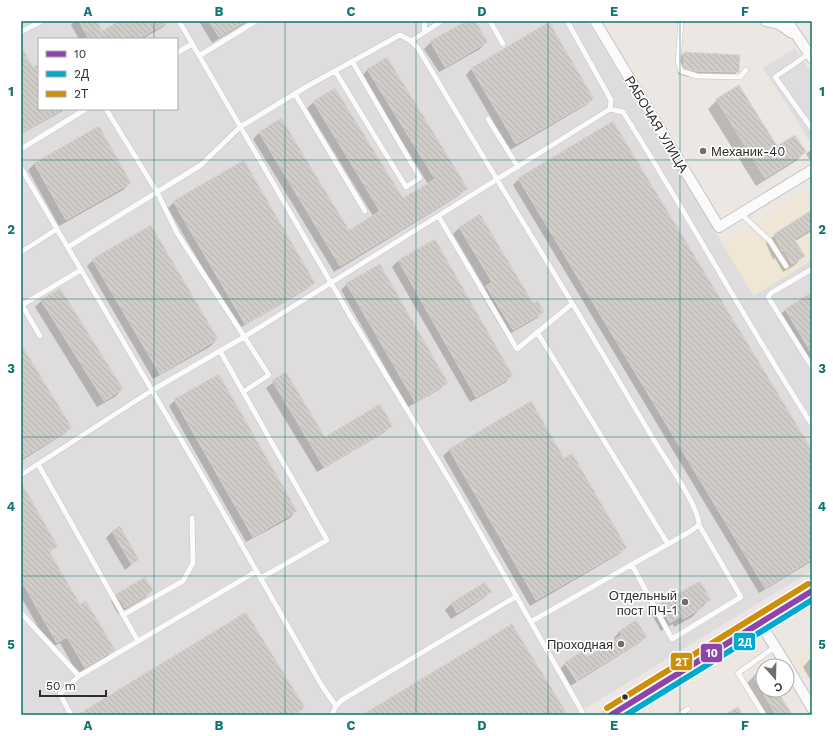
<svg xmlns="http://www.w3.org/2000/svg" width="833" height="736" font-family="'Work Sans',sans-serif">
  <style>
    .industrial { fill: #dfdcde; fill-rule: evenodd }
    .education { fill: #efe6d6 }
    .shadow { fill: #0003 }
    .building { fill: url(#building-back-hatch); stroke: #d7d3ce }
    .lines { fill: none; stroke-linecap: round; stroke-linejoin: round }
    .service-casing { stroke: #c5c3c3; stroke-width: 6 }
    .minor-casing { stroke: #c5c3c3; stroke-width: 12 }
    .primary-casing { stroke: #c6c4c3; stroke-width: 18 }
    .service { stroke: #fcfbfb; stroke-width: 5 }
    .minor { stroke: #fcfbfb; stroke-width: 10 }
    .primary { stroke: #e9e3d4; stroke-width: 16 }
    .bus-1-casing { stroke: #fff; stroke-width: 9 }
    .bus-2-casing { stroke: #fff; stroke-width: 9 }
    .bus-3-casing { stroke: #fff; stroke-width: 9 }
    .bus-1 { stroke: #8e44ad; stroke-width: 6 }
    .bus-2 { stroke: #00a9ce; stroke-width: 6 }
    .bus-3 { stroke: #cf8e09; stroke-width: 6 }
    .grid { fill: none; stroke: #0f766e; stroke-width: 1; stroke-opacity: 0.55 }
    .poi-dot { fill: #706e6c; stroke: #fff; stroke-width: 1.5 }
    .bus-dot { fill: #2d2d2d; stroke: #fff; stroke-width: 1.5 }
    .labels { text-anchor: middle; stroke-width: 3.5; stroke-linejoin: round; paint-order: stroke }
    .street-label { font-size: 13px; fill: #2d2d2d; stroke: #fff }
    .poi-label { font-size: 13px; fill: #2d2d2d; stroke: #fff; text-anchor: end }
    .line-badge { stroke: #fff; stroke-width: 1.5 }
    .badge-label { font-size: 11px; text-anchor: middle; font-weight: bold; fill: #fff }
    .neatline { fill: none; stroke: #0f766e; stroke-width: 1.5 }
    .grid-label { font-size: 13px; text-anchor: middle; font-weight: bold; fill: #0f766e }
  </style>
  <defs>
    <pattern id="building-back-hatch" width="6" height="6" patternUnits="userSpaceOnUse"><rect width="6" height="6" fill="#d0cdc9"/><path d="M-1 5l2 2M0 0l6 6M5-1l2 2" fill="none" stroke="#b3b0ad"/></pattern>
  </defs>
  <rect width="100%" height="100%" fill="#ece7e2"/>
  <!-- industrial -->
  <path class="industrial" d="M21 21H587L754 295 812 260V571L574 715H21ZM39 39H177V109H39Z
    M795 48 812 74V144L763 68Z"/>
  <!-- education -->
  <path class="education" d="M812 188V260L754 296 722 244Z
    M812 644V685L793 655Z"/>
  <!-- shadow -->
  <path class="shadow" d="M75 21H96L102 32 122 21H169L163 27 142 39H79L71 25Z
    M199 21H249L212 43Z
    M468 21H474L487 42 480 49 439 72 424 49 431 42Z
    M21 49 32 69 39 65V109H66L21 134Z
    M684 53 739 56 737 72 731 79 688 77 678 74V59Z
    M472 68 593 99 586 105 510 150 466 75Z
    M368 69 466 189 460 195 334 272 253 139 259 133 281 120 349 231 373 216 307 108 314 102 402 200 428 184 362 76Z
    M717 100 777 147 805 152 796 161 756 186 708 109Z
    M98 128 130 183 123 190 59 226 28 170 34 164Z
    M812 149V159L810 160 806 154Z
    M519 179 812 452V561L759 593 513 185Z
    M174 202 314 283 307 289 238 329 168 208Z
    M812 211V231L795 241 803 256 795 265 783 272 775 258 773 259 766 243 775 235Z
    M480 216 532 305 543 311 537 318 506 336 480 293 485 288 453 234 459 228Z
    M435 240 512 375 506 382 470 402 392 267 398 261Z
    M93 260 217 339 211 346 153 379 87 266Z
    M347 284 447 382 440 389 408 407 341 290Z
    M60 290 122 389 116 396 97 407 35 307 41 301Z
    M812 294V370L779 316 785 310Z
    M21 346 71 428 64 434 21 461Z
    M285 374 324 438 391 425 385 432 317 472 266 388Z
    M175 400 296 511 290 518 246 542 169 406Z
    M450 449 625 548 619 554 530 606 443 456Z
    M21 493 56 546 49 553 79 606 113 650 107 657 78 674 60 643 50 648 21 597Z
    M113 531 138 559 125 570 106 538Z
    M152 590 146 597 118 614 111 601 117 595Z
    M490 592 484 598 451 619 445 610 452 603Z
    M709 600 692 617 674 627 673 624 661 631 651 613 660 605Z
    M620 631 646 637 639 643 578 681 567 663 586 658 615 640 614 638Z
    M811 658 812 680 811 681 803 667Z
    M565 664 577 682 570 686 560 669Z
    M763 671V690H776L791 715H763L745 685 753 677Z"/>
  <!-- building -->
  <path class="building" d="M79 21H97L102 31 119 21H170L138 39H89Z
    M209 21H246L219 37Z
    M466 21H475L488 42 445 67 430 41Z
    M549 22 594 99 516 144 471 68Z
    M21 47 33 67 39 64V109H63L21 133Z
    M684 52 740 55 739 72 695 71 684 68Z
    M387 57 468 189 340 266 259 132 281 118 349 230 380 211 313 101 335 88 403 198 435 179 367 69Z
    M739 85 777 146 795 135 806 152 765 178 716 99Z
    M613 121 812 450V559L765 588 518 178Z
    M99 126 131 183 66 220 34 163Z
    M244 160 315 283 245 324 173 201Z
    M812 210V228L794 239 805 256 792 264 784 250 782 251 774 234Z
    M480 214 533 303 538 301 544 312 513 330 486 286 492 282 459 227Z
    M151 225 218 339 160 374 92 259Z
    M435 239 513 376 476 397 398 260Z
    M380 264 448 383 415 402 346 283Z
    M60 288 123 389 104 401 41 300Z
    M812 292V354L785 309Z
    M21 344 72 428 21 459Z
    M286 372 325 437 380 404 393 426 324 467 272 380Z
    M219 374 297 511 253 537 174 399Z
    M531 401 564 458 572 453 627 548 536 600 449 449Z
    M21 482 58 547 49 551 80 604 86 601 115 650 85 668 67 637 57 643 21 580Z
    M120 526 139 560 131 564 112 531Z
    M145 577 153 591 125 608 116 594Z
    M700 581 711 600 700 605 702 608 683 619 681 616 670 623 659 604Z
    M485 582 492 592 457 613 451 603Z
    M246 612 305 708 294 715H77Z
    M636 620 647 637 577 680 565 662 583 651 586 657 622 635 619 631Z
    M512 624 566 712 561 715H362Z
    M763 669V690H777L792 715H776L753 676Z
    M738 707 743 715H724Z"/>
  <g class="lines">
    <defs>
      <path id="service" d="M179 21 352 319 455 489 584 715
        M490 21 503 44
        M567 21 611 100 610 109
        M681 21 678 62 681 71 697 76 740 77 746 70
        M21 32 42 21
        M424 32 425 21
        M411 41 442 21
        M177 53 192 44
        M809 54 775 77 812 129
        M199 56 256 21
        M335 71 406 187 420 178 352 61
        M295 94 365 211
        M106 109 157 192 177 233 269 375 243 392
        M488 119 518 167
        M21 149 86 109
        M21 168 199 470 322 686 336 706 342 700 517 596
        M741 214 770 241 786 266
        M439 217 517 349 572 304
        M68 247 201 165 240 127 306 87 400 35 411 41 418 48C495 178 576 307 652 437 663 456 699 506 699 525L691 531 532 621
        M21 252 57 229
        M812 269 771 293 768 297 812 367
        M537 332 668 544
        M40 336 22 305 81 270
        M220 351 327 540 261 578
        M38 464 138 641
        M21 475 151 391 244 337 610 109 623 112C688 215 746 322 812 425
        M632 565 672 639 741 597 699 525
        M21 613 79 676 257 571
        M123 615 183 581 193 563 192 518
        M71 715 60 694 79 676
        M332 715 336 706
        M679 715 688 709
        M764 715 738 673 775 647"/>
      <path id="minor" d="M595 21 719 227 812 170
        M766 21 779 24 792 33
        M787 21 812 58
        M760 623 787 666
        M787 666 812 708"/>
      <path id="primary" d="M611 715 812 591"/>
    </defs>
    <!-- service casing -->
    <use href="#service" class="service-casing"/>
    <!-- minor casing -->
    <use href="#minor" class="minor-casing"/>
    <!-- primary casing -->
    <use href="#primary" class="primary-casing"/>
    <!-- service -->
    <use href="#service" class="service"/>
    <!-- minor -->
    <use href="#minor" class="minor"/>
    <!-- primary -->
    <use href="#primary" class="primary"/>
    <defs>
      <path id="bus-1" d="M611 715 812 591"/>
      <path id="bus-2" d="M626 715 812 600"/>
      <path id="bus-3" d="M607 708 808 584"/>
    </defs>
    <!-- bus-1 casing -->
    <use href="#bus-1" class="bus-1-casing"/>
    <!-- bus-2 casing -->
    <use href="#bus-2" class="bus-2-casing"/>
    <!-- bus-3 casing -->
    <use href="#bus-3" class="bus-3-casing"/>
    <!-- bus-1 -->
    <use href="#bus-1" class="bus-1"/>
    <!-- bus-2 -->
    <use href="#bus-2" class="bus-2"/>
    <!-- bus-3 -->
    <use href="#bus-3" class="bus-3"/>
  </g>
  <!-- grid -->
  <path class="grid" d="M154 21V39M285 21V715M416 21V715M548 21V715M680 21V715M154 109V715M21 160H812M21 299H812M21 437H812M21 576H812"/>
  <!-- markers -->
  <g class="poi-dot">
    <circle cx="703" cy="151" r="4"/>
    <circle cx="685" cy="602" r="4"/>
    <circle cx="621" cy="644" r="4"/>
  </g>
  <circle class="bus-dot" cx="625" cy="697" r="3.5"/>
  <g class="labels">
    <!-- street labels -->
    <g class="street-label">
      <text transform="translate(657 124) rotate(59)" y="5">РАБОЧАЯ УЛИЦА</text>
    </g>
    <!-- poi labels -->
    <g class="poi-label">
      <text x="711" y="156" text-anchor="start">Механик-40</text>
      <text x="677" y="600">Отдельный<tspan x="677" dy="15">пост ПЧ-1</tspan></text>
      <text x="613" y="649">Проходная</text>
    </g>
  </g>
  <g class="line-badge">
    <rect x="733" y="632" width="23" height="19" rx="4" fill="#00a9ce"/>
    <rect x="700" y="643" width="23" height="20" rx="4" fill="#8e44ad"/>
    <rect x="670" y="652" width="23" height="19" rx="4" fill="#cf8e09"/>
  </g>
  <g class="badge-label">
    <text x="745" y="646">2Д</text>
    <text x="712" y="657">10</text>
    <text x="682" y="666">2Т</text>
  </g>
  <!-- border -->
  <rect width="833" height="736" fill="none" stroke="#ffffff" stroke-width="44"/>
  <!-- legend -->
  <rect x="38" y="38" width="140" height="72" fill="#ffffff" stroke="#ababab"/>
  <rect x="46" y="51" width="20" height="6" fill="#8e44ad" stroke="#ababab"/>
  <text x="74" y="58" font-size="12" fill="#2d2d2d">10</text>
  <rect x="46" y="71" width="20" height="6" fill="#00a9ce" stroke="#ababab"/>
  <text x="74" y="78" font-size="12" fill="#2d2d2d">2Д</text>
  <rect x="46" y="91" width="20" height="6" fill="#cf8e09" stroke="#ababab"/>
  <text x="74" y="98" font-size="12" fill="#2d2d2d">2Т</text>
  <!-- north arrow -->
  <g transform="translate(775 678) rotate(160)"><circle r="19" fill="#ffffff" stroke="#ababab"/>
  <path d="M0-3L7 15L0 10L-7 15Z" fill="#706e6c"/>
  <text y="-6" font-size="11" font-weight="bold" text-anchor="middle" fill="#2d2d2d">С</text>
  </g>
  <!-- scale -->
  <path d="M40 690v6h66v-6" fill="none" stroke="#2d2d2d" stroke-width="2"/>
  <text x="46" y="690" font-size="12" fill="#2d2d2d" stroke="#ffffff" stroke-width="3" paint-order="stroke">50 m</text>
  <rect x="22" y="22" width="789" height="692" class="neatline"/>
  <g class="grid-label">
    <text x="88" y="16">A</text>
    <text x="219" y="16">B</text>
    <text x="351" y="16">C</text>
    <text x="482" y="16">D</text>
    <text x="614" y="16">E</text>
    <text x="745" y="16">F</text>
    <text x="11" y="96">1</text>
    <text x="822" y="96">1</text>
    <text x="11" y="234">2</text>
    <text x="822" y="234">2</text>
    <text x="11" y="373">3</text>
    <text x="822" y="373">3</text>
    <text x="11" y="511">4</text>
    <text x="822" y="511">4</text>
    <text x="11" y="649">5</text>
    <text x="822" y="649">5</text>
    <text x="88" y="730">A</text>
    <text x="219" y="730">B</text>
    <text x="351" y="730">C</text>
    <text x="482" y="730">D</text>
    <text x="614" y="730">E</text>
    <text x="745" y="730">F</text>
  </g>
</svg>
